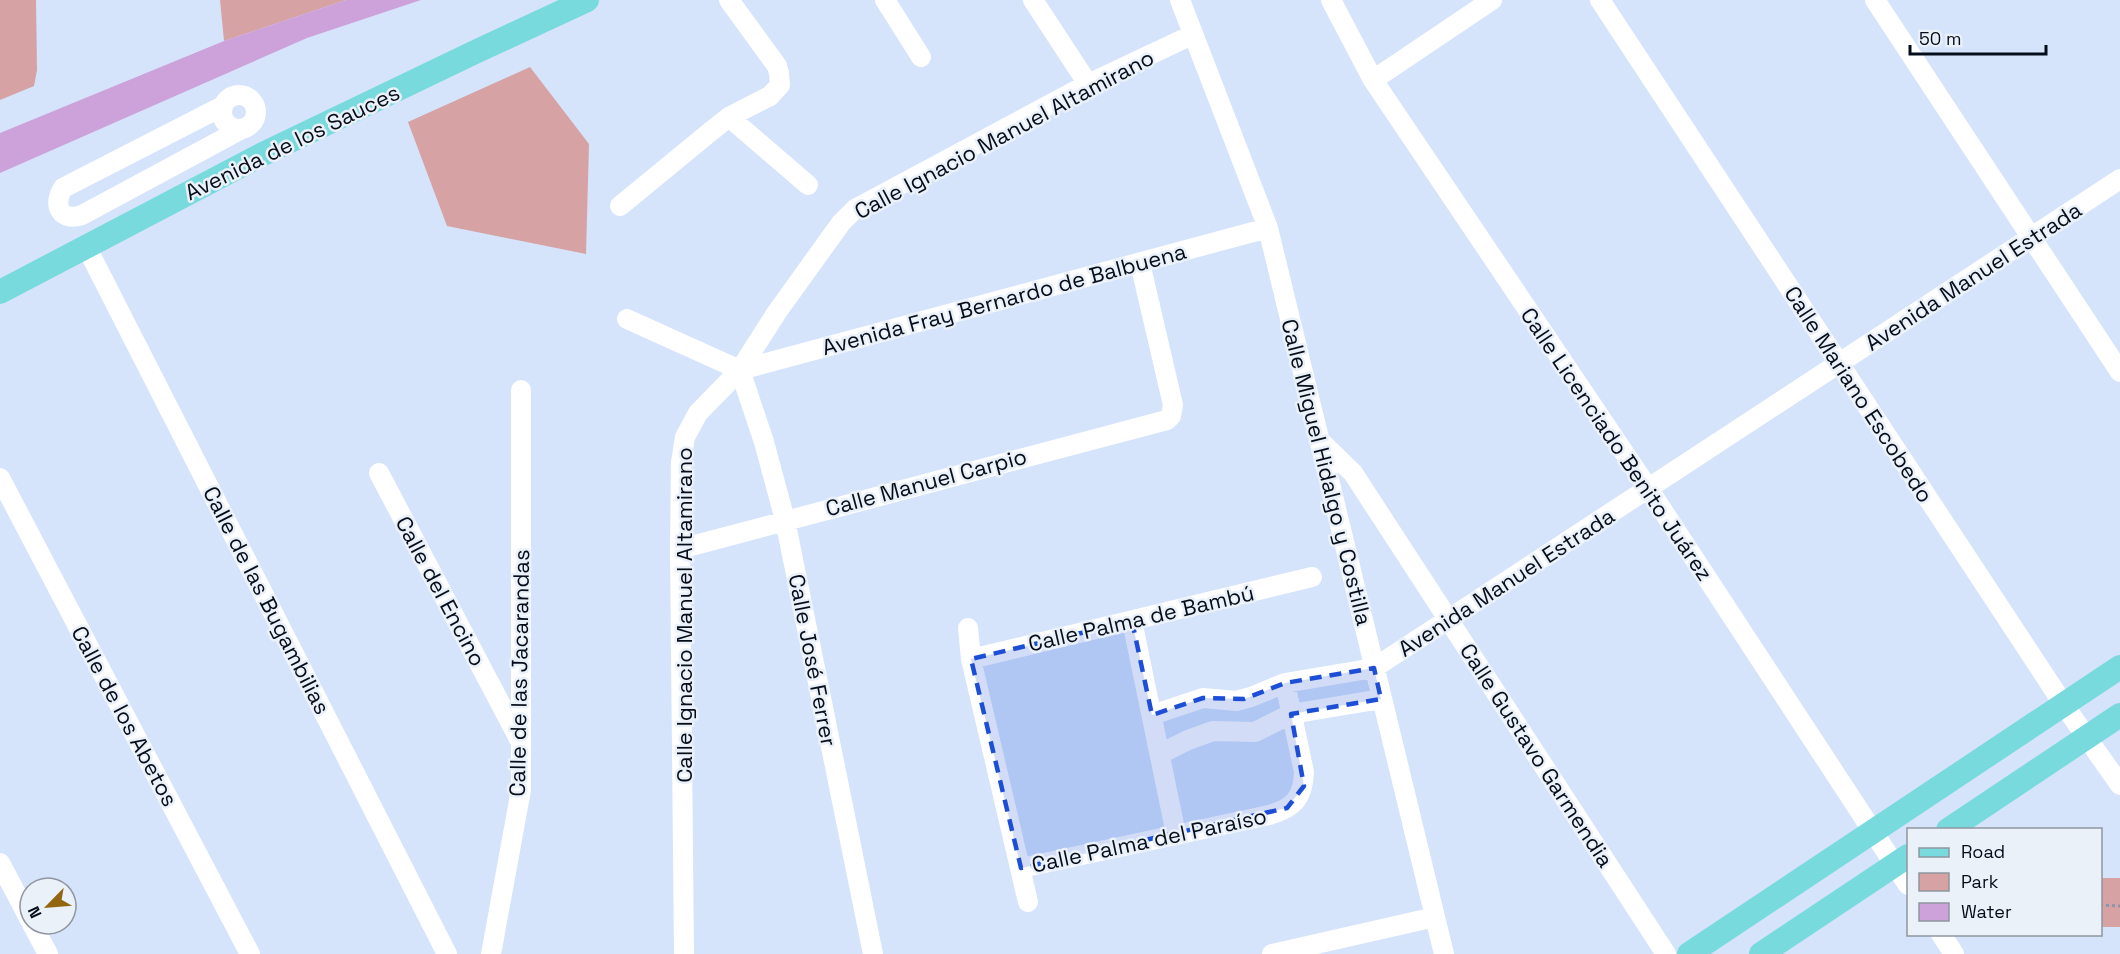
<svg xmlns="http://www.w3.org/2000/svg" width="2120" height="954" font-family="'Space Grotesk',sans-serif">
  <style>
    .green { fill: #d6a2a3 }
    .water { fill: #cda2db }
    .lines { fill: none; stroke-linecap: round; stroke-linejoin: round }
    .path { stroke: #8a96aa; stroke-width: 3; stroke-dasharray: 3 3; stroke-linecap: butt }
    .minor { stroke: #fff; stroke-width: 20 }
    .major { stroke: #79dadd; stroke-width: 24 }
    .marked { fill: #1d4ed8; fill-opacity: 0.2; stroke: #1d4ed8; stroke-width: 4.5; stroke-dasharray: 12 8; stroke-linejoin: round }
    .labels { text-anchor: middle; stroke-width: 5; stroke-linejoin: round; paint-order: stroke }
    .street-label { font-size: 22px; fill: #060d1a; stroke: #ebf1f8 }
  </style>
  <rect width="100%" height="100%" fill="#d5e4fb"/>
  <!-- green -->
  <path class="green" d="M0 0H36L37 70 34 86 0 100Z
    M220 0H346L224 41Z
    M530 67 589 144 586 254 447 226 408 122Z
    M2101 878H2120V927H2101Z"/>
  <!-- water -->
  <path class="water" d="M346 0H421L307 38 0 173V133L224 41Z"/>
  <g class="lines">
    <!-- path -->
    <path class="path" d="M2100 905 2120 906"/>
    <!-- minor -->
    <path class="minor" d="M885 0 921 57
      M1033 0 1088 84
      M1180 0 1268 228 1444 954
      M1331 0 1373 80 1648 488 1908 885
      M1600 0 2064 705 2120 785
      M1875 0 2120 372
      M1373 80 1492 0
      M222 112a17 17 0 1 1 34 0a17 17 0 1 1-34 0Z
      M223 106 63 188C52 206 61 222 82 215L240 130
      M729 117 808 185
      M620 206 710 132 729 117 770 96 780 85 779 73 777 66 729 0
      M86 246 447 954
      M627 319 740 370
      M740 370 764 442 785 520 873 954
      M740 370 1268 228
      M1321 442 1353 473 1666 954
      M379 473 519 739
      M0 478 250 954
      M680 549 1167 420 1171 416 1173 405 1140 263
      M1132 621 1176 834
      M968 628 971 659 1028 902
      M971 659 1312 577
      M1152 715 1203 698 1236 701 1251 697 1285 683 1374 668 2120 179
      M1160 754 1188 740 1213 731 1255 732 1291 714 1381 699
      M0 863 30 920
      M1021 868 1269 815C1294 808 1303 798 1304 772L1285 683
      M32 924 48 954
      M1941 934 1954 954
      M491 954 521 790V390
      M684 954 680 549 681 462 685 437 698 413 740 370 777 312 841 223 855 209 1088 84 1192 35
      M1272 954 1435 917"/>
    <!-- major -->
    <path class="major" d="M0 292 259 156 473 53 587 0
      M1948 830 2120 715
      M1689 954 2120 667
      M1761 954 1908 856"/>
  </g>
  <!-- marked area -->
  <path class="marked" d="M1132 621 1152 715 1203 698 1244 699 1285 683 1374 668 1381 699 1291 714 1304 786 1287 808 1021 868 971 659Z"/>
  <g class="labels">
    <!-- street labels -->
    <g class="street-label">
      <text transform="translate(1004 134) rotate(-28)" y="8">Calle Ignacio Manuel Altamirano</text>
      <text transform="translate(292 142) rotate(-26)" y="8">Avenida de los Sauces</text>
      <text transform="translate(1973 276) rotate(-33)" y="8">Avenida Manuel Estrada</text>
      <text transform="translate(1004 299) rotate(-15)" y="8">Avenida Fray Bernardo de Balbuena</text>
      <text transform="translate(1859 394) rotate(57)" y="8">Calle Mariano Escobedo</text>
      <text transform="translate(1617 444) rotate(56)" y="8">Calle Licenciado Benito Juárez</text>
      <text transform="translate(1327 472) rotate(76)" y="8">Calle Miguel Hidalgo y Costilla</text>
      <text transform="translate(926 482) rotate(-15)" y="8">Calle Manuel Carpio</text>
      <text transform="translate(1506 582) rotate(-33)" y="8">Avenida Manuel Estrada</text>
      <text transform="translate(441 591) rotate(62)" y="8">Calle del Encino</text>
      <text transform="translate(267 600) rotate(63)" y="8">Calle de las Bugambilias</text>
      <text transform="translate(684 615) rotate(-90)" y="8">Calle Ignacio Manuel Altamirano</text>
      <text transform="translate(1141 618) rotate(-13)" y="8">Calle Palma de Bambú</text>
      <text transform="translate(813 660) rotate(79)" y="8">Calle José Ferrer</text>
      <text transform="translate(519 673) rotate(-89)" y="8">Calle de las Jacarandas</text>
      <text transform="translate(125 716) rotate(62)" y="8">Calle de los Abetos</text>
      <text transform="translate(1537 755) rotate(57)" y="8">Calle Gustavo Garmendia</text>
      <text transform="translate(1149 840) rotate(-12)" y="8">Calle Palma del Paraíso</text>
    </g>
  </g>
  <!-- legend -->
  <rect x="1907" y="828" width="195" height="108" fill="#ebf1f8" stroke="#8f969f" stroke-width="1.5"/>
  <rect x="1919" y="848" width="30" height="9" fill="#79dadd" stroke="#8f969f" stroke-width="1.5"/>
  <text x="1961" y="858" font-size="18" fill="#060d1a">Road</text>
  <rect x="1919" y="873" width="30" height="18" fill="#d6a2a3" stroke="#8f969f" stroke-width="1.5"/>
  <text x="1961" y="888" font-size="18" fill="#060d1a">Park</text>
  <rect x="1919" y="903" width="30" height="18" fill="#cda2db" stroke="#8f969f" stroke-width="1.5"/>
  <text x="1961" y="918" font-size="18" fill="#060d1a">Water</text>
  <!-- north arrow -->
  <g transform="translate(48 906) rotate(245)"><circle r="28" fill="#ebf1f8" stroke="#8f969f" stroke-width="1.5"/>
  <path d="M0-4.5L10 22L0 15L-10 22Z" fill="#936712"/>
  <text y="-9" font-size="16" font-weight="bold" text-anchor="middle" fill="#060d1a">N</text>
  </g>
  <!-- scale -->
  <path d="M1910 45v9h136v-9" fill="none" stroke="#060d1a" stroke-width="3"/>
  <text x="1919" y="45" font-size="18" fill="#060d1a" stroke="#ebf1f8" stroke-width="4.5" paint-order="stroke">50 m</text>
</svg>
